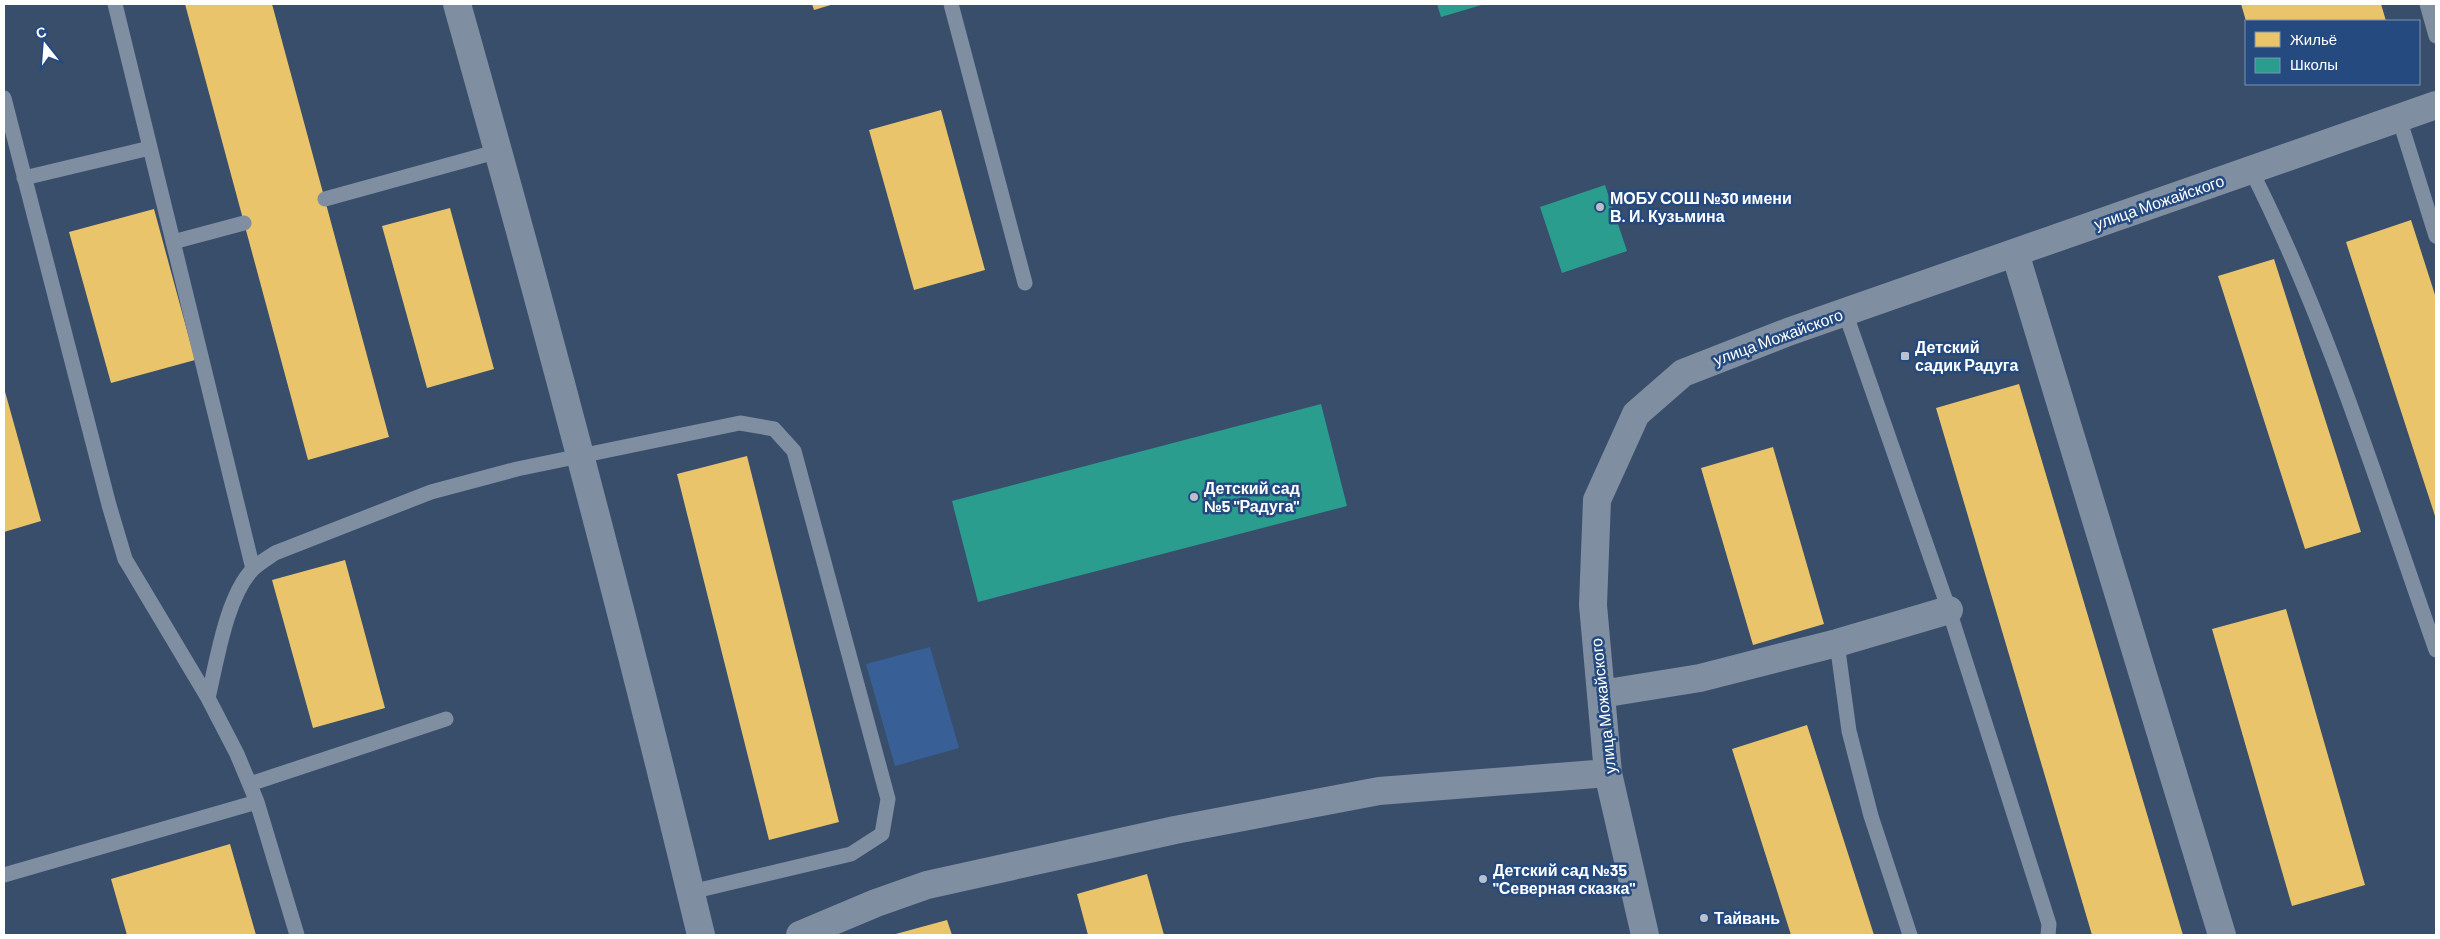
<svg xmlns="http://www.w3.org/2000/svg" width="2440" height="939" font-family="Barlow,sans-serif">
  <style>
    .green { fill: #386097 }
    .homes { fill: #e9c46a }
    .schools { fill: #2a9d8f }
    .lines { fill: none; stroke-linecap: round; stroke-linejoin: round }
    .service { stroke: #7f8ea1; stroke-width: 15 }
    .minor { stroke: #7f8ea1; stroke-width: 28 }
    .poi-dot { fill: #bac1cb; stroke: #244a80; stroke-width: 2 }
    .labels { text-anchor: middle; stroke-width: 5; stroke-linejoin: round; paint-order: stroke }
    .poi-label { font-size: 16px; font-weight: bold; fill: #fff; stroke: #244a80; text-anchor: start }
    .street-label { font-size: 16px; fill: #fff; stroke: #244a80 }
  </style>
  <rect width="100%" height="100%" fill="#394e6b"/>
  <!-- green -->
  <path class="green" d="M930 647 959 748 895 766 866 664Z"/>
  <!-- homes -->
  <path class="homes" d="M185 4H272L389 437 308 460Z
    M812 4H834L814 10Z
    M2241 4H2381L2386 21H2246Z
    M941 110 985 270 914 290 869 130Z
    M450 208 494 369 427 388 382 226Z
    M154 209 195 360 111 383 69 232Z
    M2411 220 2436 298V519L2346 242Z
    M2274 259 2361 532 2305 549 2218 276Z
    M2019 384 2183 935H2092L1936 408Z
    M4 388 41 521 4 532Z
    M1773 447 1824 624 1753 645 1701 468Z
    M747 456 839 822 769 840 677 474Z
    M345 560 385 708 313 728 272 580Z
    M2286 609 2365 885 2292 906 2212 629Z
    M1807 725 1874 935H1791L1732 749Z
    M230 844 256 935H127L111 879Z
    M1147 874 1164 935H1088L1077 894Z
    M947 920 952 935H892Z"/>
  <!-- schools -->
  <path class="schools" d="M1437 4H1485L1441 17Z
    M1605 185 1627 251 1562 273 1540 207Z
    M1321 404 1347 506 978 602 952 501Z"/>
  <g class="lines">
    <!-- service -->
    <path class="service" d="M115 4 253 569
      M951 4 1025 283
      M2427 4 2436 36
      M4 98 109 505 125 559 208 698 237 754 257 802 297 935
      M2399 118 2436 236
      M2251 170C2328 323 2379 489 2436 650
      M24 178 150 148
      M325 199 499 151
      M173 242 244 223
      M1845 312 1949 610 2049 924 2048 935
      M1837 643 1849 731 1871 816 1910 935
      M208 698C217 661 226 597 253 569 259 563 268 558 275 553L431 492 517 469 740 423 774 429 794 451 888 799 882 834 851 854 691 892
      M250 784 446 719
      M4 875 257 802"/>
    <!-- minor -->
    <path class="minor" d="M457 4C544 313 626 623 701 935
      M2015 253 2222 935
      M1601 694 1700 678 1837 643 1949 610
      M800 935 876 903 927 885 1175 830 1379 791 1608 773
      M1645 935 1608 773 1593 605 1597 500 1636 414 1683 373 1788 332 2436 105"/>
  </g>
  <!-- markers -->
  <g class="poi-dot">
    <circle cx="1600" cy="207" r="5"/>
    <rect x="1900" y="351" width="10" height="10" rx="2.5"/>
    <circle cx="1194" cy="497" r="5"/>
    <circle cx="1483" cy="879" r="5"/>
    <circle cx="1704" cy="918" r="5"/>
  </g>
  <g class="labels">
    <!-- poi labels -->
    <g class="poi-label">
      <text x="1610" y="204">МОБУ СОШ №30 имени<tspan x="1610" dy="18">В. И. Кузьмина</tspan></text>
      <text x="1915" y="353">Детский<tspan x="1915" dy="18">садик Радуга</tspan></text>
      <text x="1204" y="494">Детский сад<tspan x="1204" dy="18">№5 "Радуга"</tspan></text>
      <text x="1493" y="876">Детский сад №35<tspan x="1493" dy="18">"Северная сказка"</tspan></text>
      <text x="1714" y="924">Тайвань</text>
    </g>
    <!-- street labels -->
    <g class="street-label">
      <text transform="translate(2159 202) rotate(-19)" y="6">улица Можайского</text>
      <text transform="translate(1778 337) rotate(-20)" y="6">улица Можайского</text>
      <text transform="translate(1603 706) rotate(-96)" y="6">улица Можайского</text>
    </g>
  </g>
  <!-- border -->
  <rect width="2440" height="939" fill="none" stroke="#ffffff" stroke-width="10"/>
  <!-- legend -->
  <rect x="2245" y="20" width="175" height="65" fill="#244a80" stroke="#7c92b3"/>
  <rect x="2255" y="32" width="25" height="15" fill="#e9c46a" stroke="#7c92b3"/>
  <text x="2290" y="45" font-size="15" fill="#ffffff">Жильё</text>
  <rect x="2255" y="58" width="25" height="15" fill="#2a9d8f" stroke="#7c92b3"/>
  <text x="2290" y="70" font-size="15" fill="#ffffff">Школы</text>
  <!-- north arrow -->
  <g transform="translate(45 45) rotate(343)" stroke="#244a80" stroke-width="4" paint-order="stroke">
  <path d="M0-4L9 19L0 12L-9 19Z" fill="#ffffff"/>
  <text y="-8" font-size="14" font-weight="bold" text-anchor="middle" fill="#ffffff">С</text>
  </g>
</svg>
